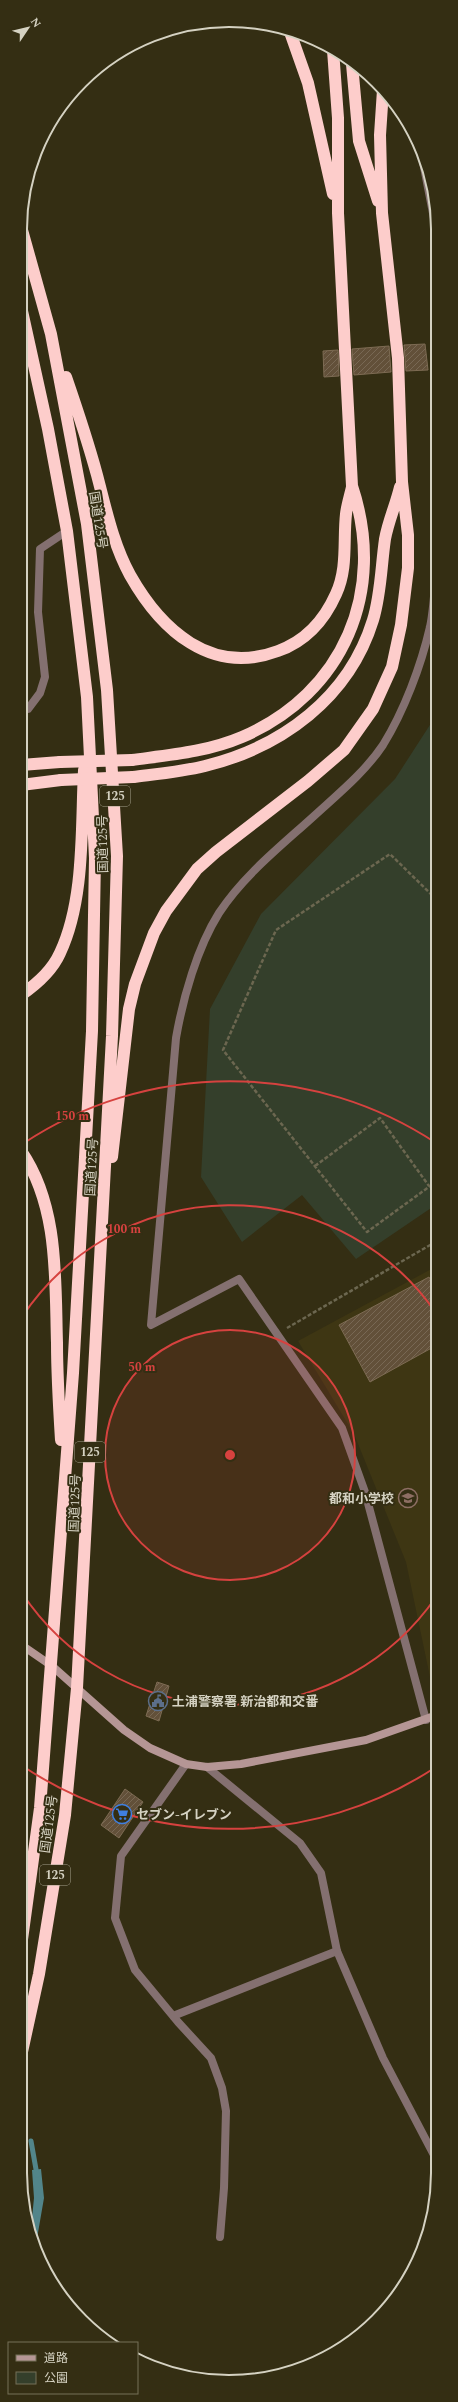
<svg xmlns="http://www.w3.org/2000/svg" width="458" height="2402" font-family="Spectral,'Noto Sans JP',serif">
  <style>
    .built { fill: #3e3613 }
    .green { fill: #343f2b }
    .water { fill: #52858a }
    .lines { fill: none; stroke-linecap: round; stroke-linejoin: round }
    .stream { stroke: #52858a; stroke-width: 5 }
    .building { fill: url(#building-hatch); stroke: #7d6b53 }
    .path { stroke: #6c6750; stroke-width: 2.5; stroke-dasharray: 4 2; stroke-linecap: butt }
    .lane { stroke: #847070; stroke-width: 8 }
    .street { stroke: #847070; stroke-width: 8 }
    .secondary { stroke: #b59695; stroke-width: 8 }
    .highway { stroke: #fdcdcb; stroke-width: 12 }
    .highway-bridge { stroke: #fdcdcb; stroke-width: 12 }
    .ring { fill: none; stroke: #d6423f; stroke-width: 2 }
    .labels { text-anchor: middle; stroke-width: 4; stroke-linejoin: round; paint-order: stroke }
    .shield { fill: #342e13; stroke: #a5a18e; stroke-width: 1 }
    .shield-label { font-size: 12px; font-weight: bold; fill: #d5d2c2 }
    .street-label { font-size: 13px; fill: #d5d2c2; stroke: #342e13 }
    .poi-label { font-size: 13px; font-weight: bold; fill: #d5d2c2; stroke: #342e13; text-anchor: start }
    .rim { fill: none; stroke: #d5d2c2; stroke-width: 2 }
    .centre { fill: #d6423f; stroke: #342e13; stroke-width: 2 }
    .ring-label { font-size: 12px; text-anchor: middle; font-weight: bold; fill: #d6423f; stroke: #342e13; stroke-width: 4; stroke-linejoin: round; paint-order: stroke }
  </style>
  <defs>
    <pattern id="building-hatch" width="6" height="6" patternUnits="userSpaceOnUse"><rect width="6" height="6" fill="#625039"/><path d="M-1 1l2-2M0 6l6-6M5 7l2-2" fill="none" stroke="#786854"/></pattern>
  </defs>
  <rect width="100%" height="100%" fill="#342e13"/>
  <!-- built -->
  <path class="built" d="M437 1266V1700L435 1701 406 1562 354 1434 298 1341Z"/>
  <!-- green -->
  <path class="green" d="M437 714V1204L356 1259 302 1195 242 1242 201 1177 210 1009 261 914 395 779Z"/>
  <!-- water -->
  <path class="water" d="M41 2169 44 2198 35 2250 31 2228 34 2198 32 2170Z"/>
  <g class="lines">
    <!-- stream -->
    <path class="stream" d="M31 2141 37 2175"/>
  </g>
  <!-- building -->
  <path class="building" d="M425 344 428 370 406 371 404 345Z
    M389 346 391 372 354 375 352 349Z
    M338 350 339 376 324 377 323 351Z
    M429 1277 437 1292V1345L370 1382 339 1325Z
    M157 1682 169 1686 159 1721 146 1716Z
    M125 1789 143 1802 119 1838 101 1825Z"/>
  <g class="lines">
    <!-- path -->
    <path class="path" d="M315 1166 380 1118 429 1186
      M437 1181 367 1232 223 1050 276 930 390 854 437 900
      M287 1328 437 1241"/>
    <!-- lane -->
    <path class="lane" d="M186 1764 121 1856 115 1918 135 1970 178 2022 211 2058 222 2088 226 2111 224 2188 220 2237
      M173 2016 337 1951"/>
    <!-- street -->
    <path class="street" d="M423 162 438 239
      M430 627 437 636
      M21 711 28 709 40 693 45 677 38 612 40 549 67 531
      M426 1720 365 1492 342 1428 239 1279 151 1325 176 1038C183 998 197 948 219 913 244 875 281 846 314 816 338 794 365 772 383 745 404 711 421 666 430 627 435 603 435 577 437 552
      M207 1767 300 1843 321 1873 337 1951 383 2058 436 2159"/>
    <!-- secondary -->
    <path class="secondary" d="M20 1644 52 1666 124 1730 150 1748 186 1764 207 1767 241 1764 366 1740 437 1715"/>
    <!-- highway -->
    <path class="highway" d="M290 32 308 83 333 194
      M352 64 359 141 378 201
      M66 377C77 409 88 442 97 475 106 509 113 544 130 575 161 630 211 676 278 651 306 641 324 621 336 594 348 568 343 541 346 514 347 505 350 496 352 487
      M132 760C169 755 207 752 242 737 344 693 387 591 352 486L338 213V118L333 50
      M21 765 60 762
      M133 777C157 774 181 772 205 766 282 747 349 698 373 620 381 594 381 567 385 539 388 522 396 504 400 487
      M21 785 61 780
      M21 995C37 984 52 971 60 953 85 900 81 828 84 770
      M21 1151C59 1206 55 1279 57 1343 57 1376 59 1408 61 1440
      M112 1157 129 1009 135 984 154 933 166 911 197 869 216 852 308 781 344 750 373 709 392 667 401 625 408 568V535L402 482 398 358 382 213 380 135 383 90
      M20 1954 40 1808 73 1373 92 1031 95 858 87 697 67 531 48 429 22 311
      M20 2061 39 1974 65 1815 77 1688 112 1036 117 856 107 690 87 524 51 334 22 230"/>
    <!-- highway-bridge -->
    <path class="highway-bridge" d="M60 762 132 760
      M61 780 133 777"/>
  </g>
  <!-- distance rings -->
  <circle cx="230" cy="1455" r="125" fill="#d6423f" fill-opacity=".12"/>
  <g class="ring">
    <circle cx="230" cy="1455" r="125"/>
    <path d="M436 1597A250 250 0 0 1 22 1593M22 1317A250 250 0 0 1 436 1313"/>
    <path d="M436 1767A374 374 0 0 1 21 1765M24 1143A374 374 0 0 1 436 1143"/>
  </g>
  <!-- icons -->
  <defs>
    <symbol id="school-ring" viewBox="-11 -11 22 22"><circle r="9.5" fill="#342e13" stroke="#8d6e63" stroke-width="1.5"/><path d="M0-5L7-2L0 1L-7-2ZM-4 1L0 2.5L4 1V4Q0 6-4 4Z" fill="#8d6e63"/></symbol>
    <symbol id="civic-ring" viewBox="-11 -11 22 22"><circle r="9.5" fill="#342e13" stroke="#5c6f8a" stroke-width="1.5"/><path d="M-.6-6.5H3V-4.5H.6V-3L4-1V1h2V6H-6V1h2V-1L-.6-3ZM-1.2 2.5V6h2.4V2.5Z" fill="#5c6f8a"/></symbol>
    <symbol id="supermarket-ring" viewBox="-11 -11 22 22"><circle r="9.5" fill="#342e13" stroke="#3f7fe0" stroke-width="1.5"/><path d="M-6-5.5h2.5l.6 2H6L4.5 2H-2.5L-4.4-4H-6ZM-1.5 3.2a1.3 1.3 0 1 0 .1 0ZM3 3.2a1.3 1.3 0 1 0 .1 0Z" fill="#3f7fe0"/></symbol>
  </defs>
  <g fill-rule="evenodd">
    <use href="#school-ring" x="397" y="1487" width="22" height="22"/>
    <use href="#civic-ring" x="147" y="1690" width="22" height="22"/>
    <use href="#supermarket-ring" x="111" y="1803" width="22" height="22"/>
  </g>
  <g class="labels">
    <!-- shield labels -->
    <g class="shield">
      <rect x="100" y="786" width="30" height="20" rx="3"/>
      <rect x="75" y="1442" width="30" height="20" rx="3"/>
      <rect x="40" y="1865" width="30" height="20" rx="3"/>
    </g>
    <g class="shield-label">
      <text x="115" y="800">125</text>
      <text x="90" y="1456">125</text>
      <text x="55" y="1879">125</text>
    </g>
    <!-- street labels -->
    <g class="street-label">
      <text transform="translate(99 520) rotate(81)" y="5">国道125号</text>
      <text transform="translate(102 844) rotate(-91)" y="5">国道125号</text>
      <text transform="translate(91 1167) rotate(-87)" y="5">国道125号</text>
      <text transform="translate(74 1503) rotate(-88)" y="5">国道125号</text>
      <text transform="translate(48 1824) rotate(-82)" y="5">国道125号</text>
    </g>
    <!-- poi labels -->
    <g class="poi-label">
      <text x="394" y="1503" text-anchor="end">都和小学校</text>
      <text x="172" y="1706">土浦警察署 新治都和交番</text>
      <text x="136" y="1819">セブン-イレブン</text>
    </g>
  </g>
  <!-- crop -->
  <path d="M0 0H458V2402H0ZM229 27H229A202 202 0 0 1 431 229V2173A202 202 0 0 1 229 2375H229A202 202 0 0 1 27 2173V229A202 202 0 0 1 229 27Z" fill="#342e13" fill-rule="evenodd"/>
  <path class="rim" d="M229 27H229A202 202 0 0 1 431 229V2173A202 202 0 0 1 229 2375H229A202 202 0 0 1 27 2173V229A202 202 0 0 1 229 27Z"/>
  <circle cx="230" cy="1455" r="6" class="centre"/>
  <g class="ring-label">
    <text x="72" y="1120">150 m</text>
    <text x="124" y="1233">100 m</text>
    <text x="142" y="1371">50 m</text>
  </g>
  <!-- legend -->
  <rect x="8" y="2342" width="130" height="52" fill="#342e13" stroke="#747059"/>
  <rect x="16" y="2355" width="20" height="6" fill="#b59695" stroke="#747059"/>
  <text x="44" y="2362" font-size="12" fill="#d5d2c2">道路</text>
  <rect x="16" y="2372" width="20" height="12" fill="#343f2b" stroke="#747059"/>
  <text x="44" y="2382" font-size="12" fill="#d5d2c2">公園</text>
  <!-- north arrow -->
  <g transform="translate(28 28) rotate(55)" stroke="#342e13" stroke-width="3" paint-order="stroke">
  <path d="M0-3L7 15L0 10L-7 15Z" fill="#d5d2c2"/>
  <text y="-6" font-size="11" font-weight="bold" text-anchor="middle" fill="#d5d2c2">N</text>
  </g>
</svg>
